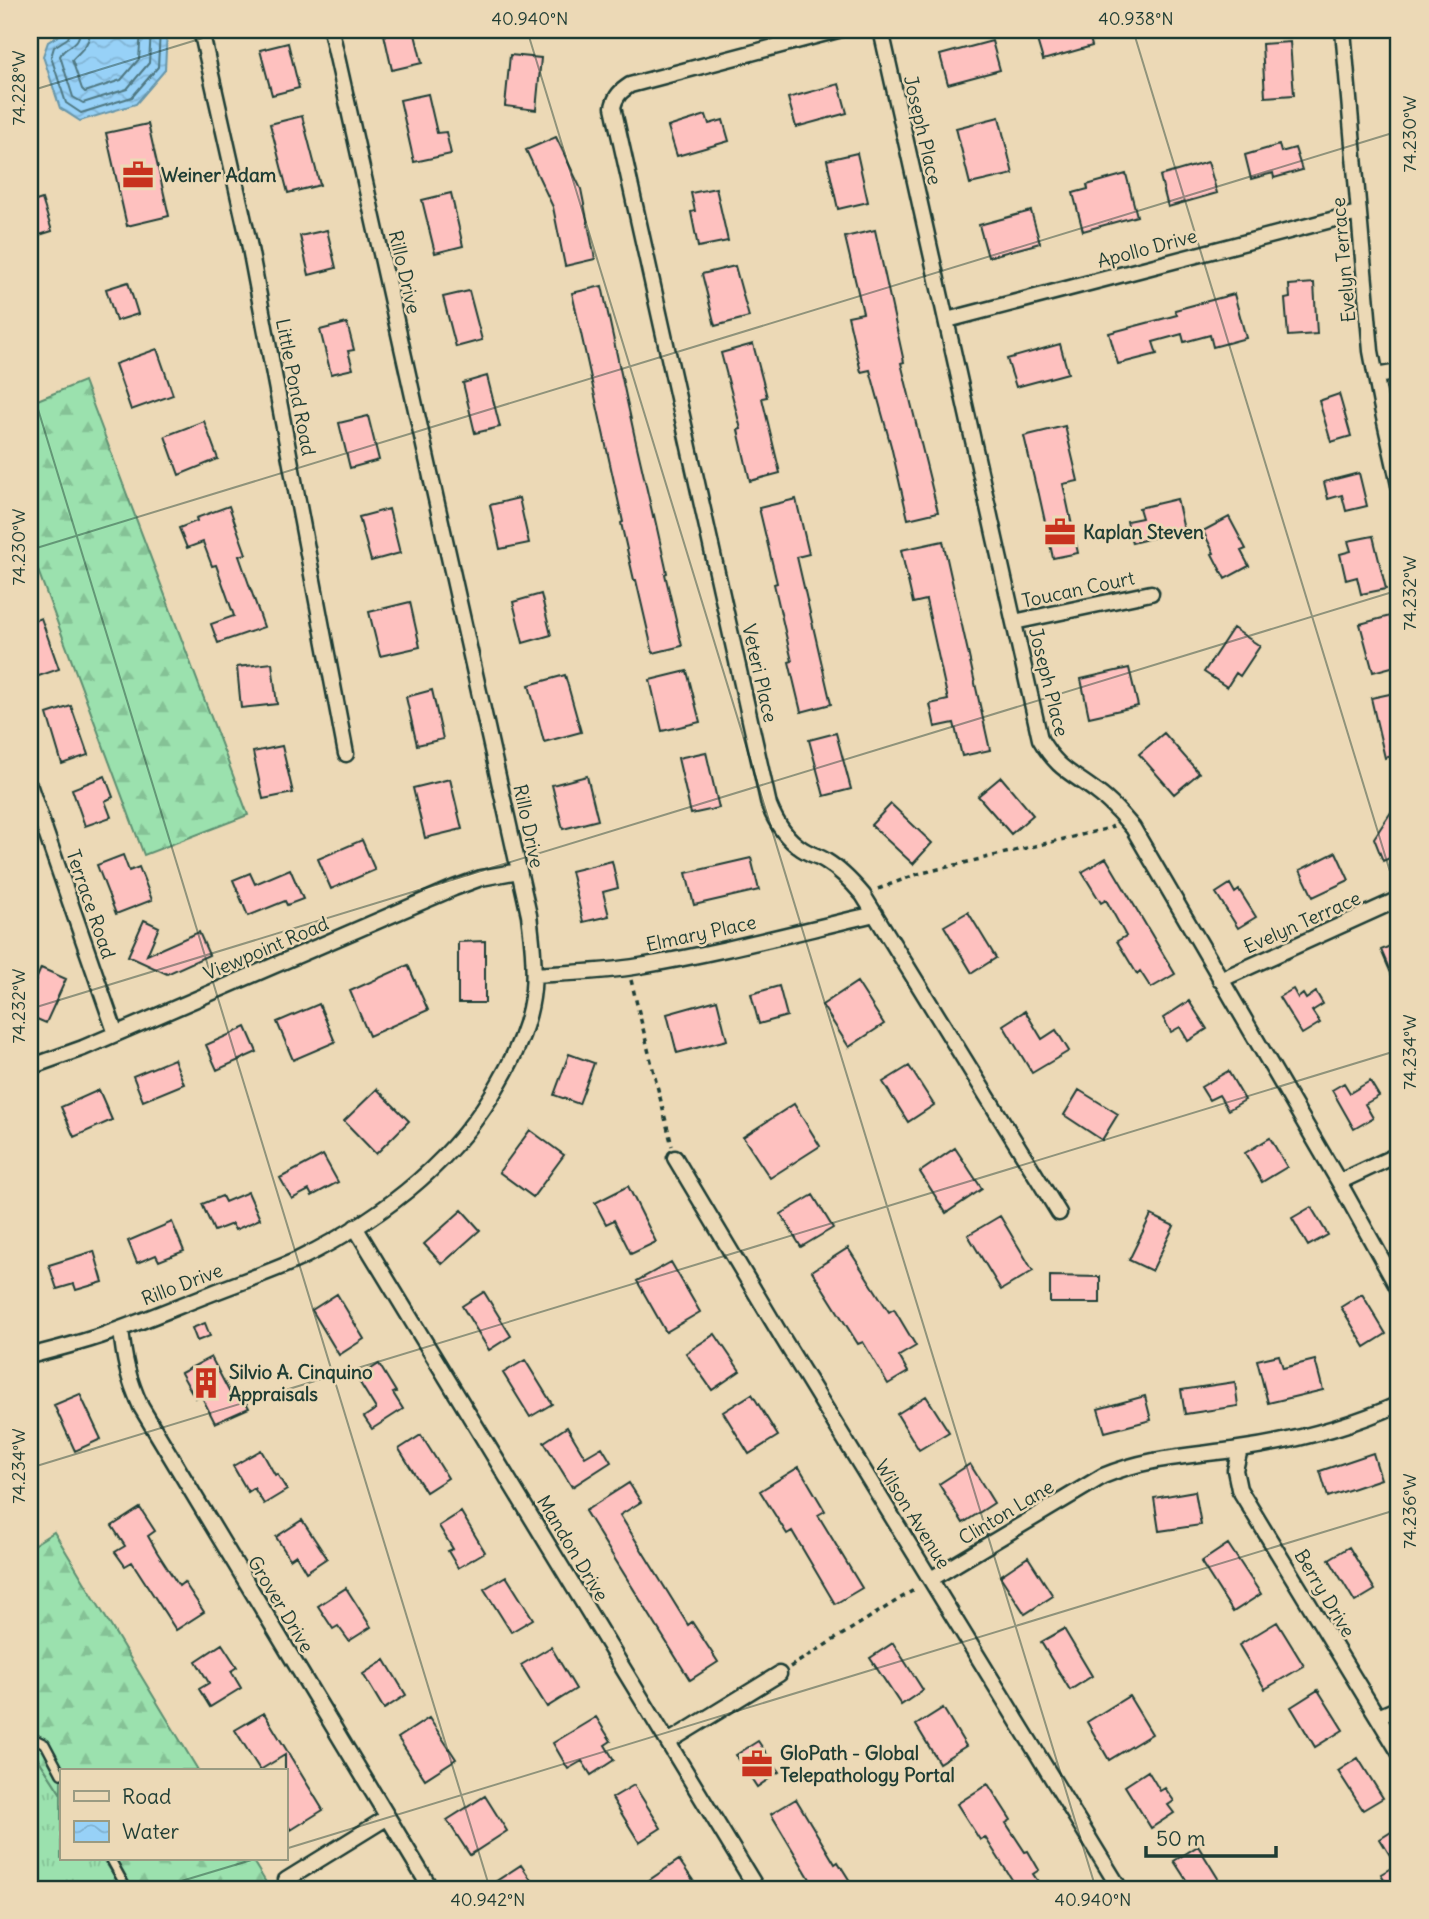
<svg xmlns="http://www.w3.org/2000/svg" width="1429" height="1919" font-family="Delius,sans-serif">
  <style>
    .grass { fill: url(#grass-tufts); stroke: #5d8f71; stroke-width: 2 }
    .forest { fill: url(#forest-firs); stroke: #5d8f71; stroke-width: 2 }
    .water { fill: url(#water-waves); stroke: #6796a9; stroke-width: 2 }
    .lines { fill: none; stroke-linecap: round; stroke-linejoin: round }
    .shore { stroke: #4f7882; stroke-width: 2 }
    .building { fill: #fec1bf; stroke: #1f3d34; stroke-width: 2 }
    .service-casing { stroke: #1f3d34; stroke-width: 12 }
    .minor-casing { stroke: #1f3d34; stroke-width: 19 }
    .path { stroke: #1f3d34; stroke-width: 3.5; stroke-dasharray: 5 5; stroke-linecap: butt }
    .service { stroke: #ecd9b6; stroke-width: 7 }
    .minor { stroke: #ecd9b6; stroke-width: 14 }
    .ticks { fill: none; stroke: #1f3d34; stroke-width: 2; stroke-opacity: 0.45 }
    .labels { text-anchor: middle; stroke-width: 5; stroke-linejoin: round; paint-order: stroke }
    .street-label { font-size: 19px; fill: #1f3d34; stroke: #ecd9b6 }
    .poi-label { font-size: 19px; font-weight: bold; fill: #1f3d34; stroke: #ecd9b6; text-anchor: start }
    .neatline { fill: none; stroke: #1f3d34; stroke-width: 2.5 }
    .ticks-label { font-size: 18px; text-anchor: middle; fill: #1f3d34 }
  </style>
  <defs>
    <pattern id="grass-tufts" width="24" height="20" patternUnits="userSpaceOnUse" patternTransform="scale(1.75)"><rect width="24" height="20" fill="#9be1ae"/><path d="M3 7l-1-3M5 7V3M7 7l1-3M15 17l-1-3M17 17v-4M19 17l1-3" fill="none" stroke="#85c296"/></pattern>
    <pattern id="forest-firs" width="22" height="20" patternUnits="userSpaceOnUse" patternTransform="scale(1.75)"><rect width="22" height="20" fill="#9be1ae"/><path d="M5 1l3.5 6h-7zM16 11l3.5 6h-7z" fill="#85c296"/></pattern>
    <pattern id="water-waves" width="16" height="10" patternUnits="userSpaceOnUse" patternTransform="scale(1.75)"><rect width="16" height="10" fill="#97d1f7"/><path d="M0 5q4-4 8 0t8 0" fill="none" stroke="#82b4d4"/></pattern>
  </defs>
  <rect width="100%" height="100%" fill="#ecd9b6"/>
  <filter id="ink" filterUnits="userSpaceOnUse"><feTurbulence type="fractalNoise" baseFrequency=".0143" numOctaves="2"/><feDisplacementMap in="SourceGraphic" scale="14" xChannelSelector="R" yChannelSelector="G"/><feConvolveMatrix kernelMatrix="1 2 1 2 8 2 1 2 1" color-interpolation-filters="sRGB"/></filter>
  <g filter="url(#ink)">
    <!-- grass -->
    <path class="grass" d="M30 1746 61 1794V1858H103L123 1889H30Z"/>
    <!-- forest -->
    <path class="forest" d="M84 381 248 815 144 855 30 549V403Z
      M54 1532 198 1770H61V1794L30 1746V1547Z
      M103 1858H251L270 1889H123Z"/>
    <!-- water -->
    <path class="water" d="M68 30H167L165 70 136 104 80 121 60 108 43 56 48 42Z"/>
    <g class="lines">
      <!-- shore -->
      <path class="shore" d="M71 30 68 38 54 47 51 57 66 103 81 113 132 97 158 67 160 30
        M80 30C79 48 66 44 60 56L73 97 83 103 127 89 149 63 151 30
        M90 30C90 45 81 50 72 60L82 89 85 92 121 80 139 59 141 30"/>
    </g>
    <!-- building -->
    <path class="building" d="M383 30H414L422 63 392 70Z
      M1034 30H1088L1092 46 1043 60Z
      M992 41 1000 70 948 84 940 55Z
      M1290 42 1294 95 1265 97 1262 44Z
      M288 43 299 88 272 95 260 50Z
      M510 55 541 58 536 110 505 106Z
      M839 84 847 113 796 127 788 98Z
      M428 94 437 133 446 132 451 154 414 162 400 100Z
      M706 115 709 124 723 120 729 141 677 156 668 127Z
      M302 116 320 185 288 193 270 124Z
      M999 117 1013 174 970 184 956 128Z
      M148 124 169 216 127 226 106 133Z
      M556 137 581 189 595 259 565 266 553 207 526 150Z
      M1279 145 1281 152 1295 148 1302 170 1274 178 1273 173 1251 179 1245 155Z
      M857 153 868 202 838 209 827 160Z
      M1208 162 1217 193 1168 207 1160 176Z
      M1126 174 1137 216 1083 231 1073 193 1088 189 1087 185Z
      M716 188 728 241 698 247 691 212 695 211 691 193Z
      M451 193 463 246 435 253 422 200Z
      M42 199 52 231 30 238V203Z
      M1031 211 1040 243 988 257 979 225Z
      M327 230 336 268 309 275 300 236Z
      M875 230 904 362 901 363 938 512 908 519 891 446 870 370 861 372 848 316 863 313 845 237Z
      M735 266 749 317 715 326 702 274Z
      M128 282 138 314 116 321 106 289Z
      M1314 283 1317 334 1288 336 1285 299 1290 298 1289 285Z
      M602 286 635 438 653 516 654 515 667 573 665 574 682 646 653 653 636 580H634L621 523 623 522 572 293Z
      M469 291 482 340 456 347 443 297Z
      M1234 294 1246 338 1213 347 1210 335 1184 342 1182 334 1153 342 1157 354 1118 364 1109 333 1177 315 1175 310Z
      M347 323 354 350 348 351 353 369 331 374 320 330Z
      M753 344 767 397 762 398 780 473 750 481 738 430 741 429 721 353Z
      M1060 344 1068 373 1016 387 1007 359Z
      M157 349 173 395 131 410 115 364Z
      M487 376 500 427 475 433 463 383Z
      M1339 394 1351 436 1331 442 1319 401Z
      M368 416 379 460 350 468 339 423Z
      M204 421 218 459 179 475 165 436Z
      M1065 426 1078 481 1063 484 1078 553 1053 558 1038 490 1037 491 1024 436Z
      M1359 473 1367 506 1346 511 1342 495 1328 499 1324 482Z
      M519 498 529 543 500 549 490 505Z
      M796 499 809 554 797 557 831 704 801 712 789 662 792 661 774 584 777 583 759 508Z
      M1177 499 1184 530 1132 543 1127 521 1142 518 1139 508Z
      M229 506 246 554 239 556 264 627 218 643 211 624 234 616 216 565 212 566 203 542 187 548 179 528 197 521 196 518Z
      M389 509 400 553 371 561 359 517Z
      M1229 517 1246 549 1241 551 1249 566 1225 579 1212 554 1214 553 1203 531Z
      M1373 536 1386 589 1361 594 1357 577 1346 580 1340 554 1351 551 1348 541Z
      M943 541 990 750 962 756 954 723 935 727 930 704 948 700 926 600 913 603 901 550Z
      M541 594 551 635 523 643 513 602Z
      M410 602 420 647 380 656 369 612Z
      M1390 616 1399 653V665L1373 672 1360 624Z
      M41 618 59 669 33 678 30 668V622Z
      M1233 628 1260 646 1240 676 1236 673 1227 687 1204 672Z
      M272 663 277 704 241 708 237 667Z
      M1129 668 1138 706 1089 717 1081 679Z
      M687 671 700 722 662 731 650 680Z
      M565 675 581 732 544 742 529 685Z
      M432 690 443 739 417 745 406 697Z
      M1399 692V754L1385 758 1371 698Z
      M71 706 88 755 62 764 47 714Z
      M836 733 851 789 824 796 809 740Z
      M1164 733 1199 773 1174 794 1139 754Z
      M282 746 293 793 263 799 253 752Z
      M706 752 719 808 691 814 678 758Z
      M105 776 113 797 105 801 111 817 85 826 72 789Z
      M587 776 598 820 563 829 552 785Z
      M1001 777 1033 815 1011 834 978 796Z
      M450 779 462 829 425 838 413 788Z
      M1399 800V854L1383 861 1374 838Z
      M891 804 932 843 913 864 871 825Z
      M362 840 375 870 331 889 318 859Z
      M1336 852 1349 880 1313 897 1300 870Z
      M123 855 129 871 139 867 152 900 116 914 97 865Z
      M751 858 759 890 694 905 686 873Z
      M1106 858 1175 974 1151 988 1140 971 1137 974 1117 941 1126 936 1106 900 1101 903 1082 872Z
      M612 861 618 888 603 892 609 916 583 922 571 871Z
      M290 869 303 899 287 905 285 901 248 916 233 880 250 873 255 884Z
      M1230 884 1235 893 1239 890 1256 917 1238 928 1216 893Z
      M968 912 996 958 972 973 944 926Z
      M144 920 159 927 147 955 199 932 209 955 167 974 128 956Z
      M485 941V1003H458V942Z
      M1399 942V992L1381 950Z
      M408 965 428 1010 369 1036 350 991Z
      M41 968 66 979 46 1023 30 1016V994Z
      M857 982 884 1024 849 1047 822 1005Z
      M779 986 787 1016 759 1024 751 994Z
      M1293 989 1298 998 1303 994 1306 999 1316 992 1323 1004 1312 1011 1320 1023 1302 1034 1279 997Z
      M717 1000 727 1040 677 1053 667 1014Z
      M1189 1001 1207 1029 1188 1041 1180 1027 1171 1032 1163 1018Z
      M319 1004 335 1042 293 1060 277 1022Z
      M1025 1011 1042 1039 1056 1030 1069 1051 1032 1073 1003 1025Z
      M246 1027 257 1052 217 1070 206 1045Z
      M569 1054 594 1063 579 1104 554 1095Z
      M174 1059 184 1084 143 1101 133 1076Z
      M909 1066 934 1105 908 1122 883 1082Z
      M1228 1071 1245 1100 1228 1110 1219 1095 1209 1100 1201 1087Z
      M1370 1081 1379 1096 1365 1104 1373 1118 1354 1129 1332 1090 1344 1083 1350 1093Z
      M377 1089 409 1121 376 1154 344 1121Z
      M99 1090 112 1120 74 1137 61 1107Z
      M1079 1090 1118 1114 1102 1140 1064 1115Z
      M794 1104 820 1146 770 1178 743 1137Z
      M530 1130 564 1155 533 1197 499 1172Z
      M1270 1138 1287 1167 1262 1182 1245 1153Z
      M955 1148 982 1189 946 1213 920 1172Z
      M323 1155 338 1182 312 1196 309 1190 292 1199 280 1178Z
      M628 1186 656 1242 631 1254 614 1220 606 1224 595 1203Z
      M248 1192 260 1219 235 1230 232 1224 214 1231 202 1204 222 1196 225 1202Z
      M813 1195 833 1228 801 1247 781 1214Z
      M1311 1207 1328 1235 1308 1246 1292 1218Z
      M462 1210 480 1230 442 1264 424 1244Z
      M1151 1215 1174 1226 1152 1271 1129 1260Z
      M1000 1216 1033 1271 1001 1290 968 1235Z
      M172 1222 184 1251 159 1261 156 1255 137 1263 128 1241Z
      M848 1248 889 1312 894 1309 916 1346 899 1356 908 1372 888 1384 863 1342 858 1344 812 1271Z
      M94 1251 103 1282 76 1290 74 1284 57 1289 49 1265Z
      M671 1262 700 1312 666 1332 637 1281Z
      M1050 1276 1100 1277V1303H1050Z
      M484 1292 511 1336 489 1350 462 1306Z
      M337 1294 364 1339 339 1355 312 1310Z
      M1362 1294 1386 1334 1365 1347 1341 1307Z
      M205 1323 210 1336 197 1341 192 1328Z
      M715 1334 740 1371 712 1390 686 1353Z
      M1279 1355 1283 1368 1315 1360 1323 1390 1268 1403 1257 1360Z
      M211 1357 232 1397 241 1393 249 1408 215 1423 201 1395 195 1398 181 1373Z
      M525 1360 552 1404 530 1417 503 1373Z
      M379 1364 396 1392 393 1393 403 1409 372 1429 364 1417 376 1409 357 1378Z
      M1235 1382 1238 1406 1185 1414 1181 1390Z
      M80 1394 101 1439 75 1451 54 1405Z
      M752 1394 778 1436 749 1454 723 1412Z
      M926 1396 949 1432 919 1450 897 1414Z
      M1145 1396 1151 1420 1105 1432 1098 1409Z
      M567 1427 585 1457 602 1447 611 1462 572 1487 544 1442Z
      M421 1435 448 1478 426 1492 399 1449Z
      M261 1450 275 1475 277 1474 287 1490 264 1504 254 1488 248 1492 233 1466Z
      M1373 1453 1381 1479 1328 1497 1320 1471Z
      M970 1464 994 1503 963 1523 939 1484Z
      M799 1467 825 1511 818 1515 862 1588 835 1604 792 1531 787 1534 760 1491Z
      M629 1483 641 1502 620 1515 688 1625 692 1622 718 1662 690 1680 585 1511Z
      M1195 1491 1201 1525 1159 1531 1154 1498Z
      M140 1508 155 1531 148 1536 157 1552 179 1586 184 1582 204 1612 176 1630 132 1562 125 1566 115 1552 125 1546 112 1526Z
      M461 1512 485 1552 458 1568 448 1551 453 1549 439 1526Z
      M302 1520 327 1558 306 1572 296 1555 290 1559 276 1537Z
      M1228 1544 1261 1594 1233 1612 1201 1562Z
      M1349 1547 1375 1590 1355 1602 1329 1559Z
      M1028 1557 1053 1596 1025 1614 1000 1576Z
      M506 1576 533 1619 511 1632 484 1589Z
      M346 1588 371 1627 349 1641 338 1626 333 1629 318 1606Z
      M1277 1622 1304 1666 1265 1689 1239 1645Z
      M1064 1629 1092 1676 1070 1690 1041 1642Z
      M893 1643 923 1690 901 1705 870 1658Z
      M222 1644 237 1667 231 1671 241 1688 210 1707 199 1689 209 1683 196 1661Z
      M551 1647 576 1689 547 1707 521 1665Z
      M385 1660 406 1695 384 1709 363 1674Z
      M1318 1690 1343 1730 1315 1747 1291 1707Z
      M1129 1696 1152 1734 1109 1760 1087 1722Z
      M943 1708 966 1746 939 1763 916 1725Z
      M264 1713 323 1810 291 1830 285 1821V1755L260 1770 235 1730Z
      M596 1717 611 1741 605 1745 614 1760 591 1775 582 1761 568 1769 553 1743Z
      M429 1718 456 1759 425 1779 398 1738Z
      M758 1741 779 1772 757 1787 736 1755Z
      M1358 1758 1383 1798 1363 1810 1338 1771Z
      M1148 1771 1160 1791 1165 1788 1174 1801 1168 1805 1174 1813 1151 1828 1125 1786Z
      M988 1784 1011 1820 1006 1823 1025 1852 1028 1851 1039 1870 1033 1874 1043 1889H1018L985 1837 980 1840 957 1804Z
      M634 1785 661 1828 639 1842 612 1798Z
      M485 1796 507 1831 470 1855 447 1820Z
      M796 1799 835 1864 838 1862 855 1889H816L771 1814Z
      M1399 1827V1889H1390L1381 1874 1396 1865 1380 1839Z
      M1198 1846 1219 1880 1204 1889H1192L1174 1861Z
      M679 1860 699 1889H636Z
      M521 1865 537 1889H484Z"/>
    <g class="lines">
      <defs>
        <path id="service" d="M30 1740 35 1739 45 1744 61 1774
          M110 1858 127 1889"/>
        <path id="minor" d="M201 30 249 243 346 754
          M838 30 630 85C621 91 616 95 613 107L769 805C776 823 785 838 802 849 809 854 819 856 826 861 841 870 852 882 863 895L1059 1213
          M881 30 1040 739C1058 770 1071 772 1097 792 1111 802 1122 815 1133 828L1339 1182 1399 1290
          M1343 30 1371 351 1381 404 1399 485
          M947 320 1358 213
          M1376 376 1399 372
          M1014 622 1151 593
          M30 787 116 1034
          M534 975C569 973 605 972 640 966 719 953 797 932 875 914
          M1220 980 1399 899
          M30 1067 83 1048 454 888 481 878 519 871
          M675 1158 782 1337 1120 1889
          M1339 1182 1399 1154
          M355 1227 757 1889
          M121 1329C124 1360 128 1378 141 1407L431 1889
          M30 1356C55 1349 81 1343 106 1334 141 1322 176 1307 210 1294 240 1282 271 1272 299 1259 380 1219 455 1162 499 1083 516 1054 530 1022 533 989 535 964 532 939 529 915L331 30
          M1240 1449 1235 1470 1239 1489 1399 1752
          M931 1579 1103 1476C1148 1457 1192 1456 1239 1449 1295 1441 1348 1427 1399 1404
          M1378 1717 1399 1708
          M668 1742 779 1674
          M286 1880 388 1817"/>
      </defs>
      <!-- service casing -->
      <use href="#service" class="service-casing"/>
      <!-- minor casing -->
      <use href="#minor" class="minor-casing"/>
      <!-- path -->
      <path class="path" d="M878 889 918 874 1110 828 1113 826
        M631 980 672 1146
        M790 1667 917 1588"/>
      <!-- service -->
      <use href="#service" class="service"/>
      <!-- minor -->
      <use href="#minor" class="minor"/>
    </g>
  </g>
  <!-- ticks -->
  <path class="ticks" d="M527 30 1096 1889M1133 30 1399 901M30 91 229 30M30 383 490 1889M30 550 1399 131M30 1009 1399 590M30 1468 1399 1050M285 1849 1399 1509M155 1889 258 1858"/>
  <!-- icons -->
  <defs>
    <symbol id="office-bare" viewBox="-9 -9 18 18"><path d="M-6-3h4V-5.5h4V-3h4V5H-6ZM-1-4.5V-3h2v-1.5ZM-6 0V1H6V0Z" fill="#c8321e" stroke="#ecd9b6" stroke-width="2.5" paint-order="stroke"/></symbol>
    <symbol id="building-bare" viewBox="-9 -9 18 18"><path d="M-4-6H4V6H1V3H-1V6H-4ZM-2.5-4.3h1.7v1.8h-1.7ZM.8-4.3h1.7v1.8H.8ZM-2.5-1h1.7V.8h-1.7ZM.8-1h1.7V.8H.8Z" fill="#c8321e" stroke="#ecd9b6" stroke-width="2.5" paint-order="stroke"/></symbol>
  </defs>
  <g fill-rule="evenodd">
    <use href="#office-bare" x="116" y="153" width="44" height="44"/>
    <use href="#office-bare" x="1038" y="510" width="44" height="44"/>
    <use href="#building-bare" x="184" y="1361" width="44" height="44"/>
    <use href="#office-bare" x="735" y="1742" width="44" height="44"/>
  </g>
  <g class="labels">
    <!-- street labels -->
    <g class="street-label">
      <text transform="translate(923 130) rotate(77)" y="7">Joseph Place</text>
      <text transform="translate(1147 248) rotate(-15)" y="7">Apollo Drive</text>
      <text transform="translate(1343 260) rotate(-95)" y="7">Evelyn Terrace</text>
      <text transform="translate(405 272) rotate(77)" y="7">Rillo Drive</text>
      <text transform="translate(296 387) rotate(79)" y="7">Little Pond Road</text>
      <text transform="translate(1078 589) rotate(-12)" y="7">Toucan Court</text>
      <text transform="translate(760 673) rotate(77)" y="7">Veteri Place</text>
      <text transform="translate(1049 682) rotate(76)" y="7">Joseph Place</text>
      <text transform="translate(529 826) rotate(78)" y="7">Rillo Drive</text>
      <text transform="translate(91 904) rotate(71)" y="7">Terrace Road</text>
      <text transform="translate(1302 922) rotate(-24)" y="7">Evelyn Terrace</text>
      <text transform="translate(701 933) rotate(-12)" y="7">Elmary Place</text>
      <text transform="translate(266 948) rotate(-23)" y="7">Viewpoint Road</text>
      <text transform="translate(182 1284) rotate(-21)" y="7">Rillo Drive</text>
      <text transform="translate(1006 1512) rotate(-31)" y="7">Clinton Lane</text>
      <text transform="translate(913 1514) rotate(58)" y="7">Wilson Avenue</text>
      <text transform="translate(573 1548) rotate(59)" y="7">Mandon Drive</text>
      <text transform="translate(1325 1593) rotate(59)" y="7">Berry Drive</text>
      <text transform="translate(281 1604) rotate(59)" y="7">Grover Drive</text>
    </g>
    <!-- poi labels -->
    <g class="poi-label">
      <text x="161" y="182">Weiner Adam</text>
      <text x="1083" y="539">Kaplan Steven</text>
      <text x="229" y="1379">Silvio A. Cinquino<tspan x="229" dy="22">Appraisals</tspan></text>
      <text x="780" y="1760">GloPath - Global<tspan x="780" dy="22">Telepathology Portal</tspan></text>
    </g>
  </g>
  <!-- margin -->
  <rect width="1429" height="1919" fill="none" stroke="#ecd9b6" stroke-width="77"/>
  <!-- legend -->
  <rect x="60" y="1769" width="228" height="91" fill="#ecd9b6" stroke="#9a9b82" stroke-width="2"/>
  <rect x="74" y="1791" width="35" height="10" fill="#ecd9b6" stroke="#9a9b82" stroke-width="2"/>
  <text x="122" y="1804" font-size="21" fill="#1f3d34">Road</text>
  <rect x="74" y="1821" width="35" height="21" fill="url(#water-waves)" stroke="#9a9b82" stroke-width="2"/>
  <text x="122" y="1839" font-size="21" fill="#1f3d34">Water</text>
  <!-- scale -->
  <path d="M1146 1846v10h130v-10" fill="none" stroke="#1f3d34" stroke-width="3.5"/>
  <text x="1156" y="1846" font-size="21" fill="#1f3d34" stroke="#ecd9b6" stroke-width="5" paint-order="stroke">50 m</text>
  <rect x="38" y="38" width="1352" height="1843" class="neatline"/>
  <g class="ticks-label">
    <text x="530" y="25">40.940°N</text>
    <text x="1136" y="25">40.938°N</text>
    <text transform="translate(19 88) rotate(-90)" y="6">74.228°W</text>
    <text transform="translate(1410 134) rotate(-90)" y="6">74.230°W</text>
    <text transform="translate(19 547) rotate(-90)" y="6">74.230°W</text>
    <text transform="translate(1410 593) rotate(-90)" y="6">74.232°W</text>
    <text transform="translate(19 1006) rotate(-90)" y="6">74.232°W</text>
    <text transform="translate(1410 1052) rotate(-90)" y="6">74.234°W</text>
    <text transform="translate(19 1466) rotate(-90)" y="6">74.234°W</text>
    <text transform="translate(1410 1511) rotate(-90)" y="6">74.236°W</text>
    <text x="488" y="1906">40.942°N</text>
    <text x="1093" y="1906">40.940°N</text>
  </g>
</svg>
